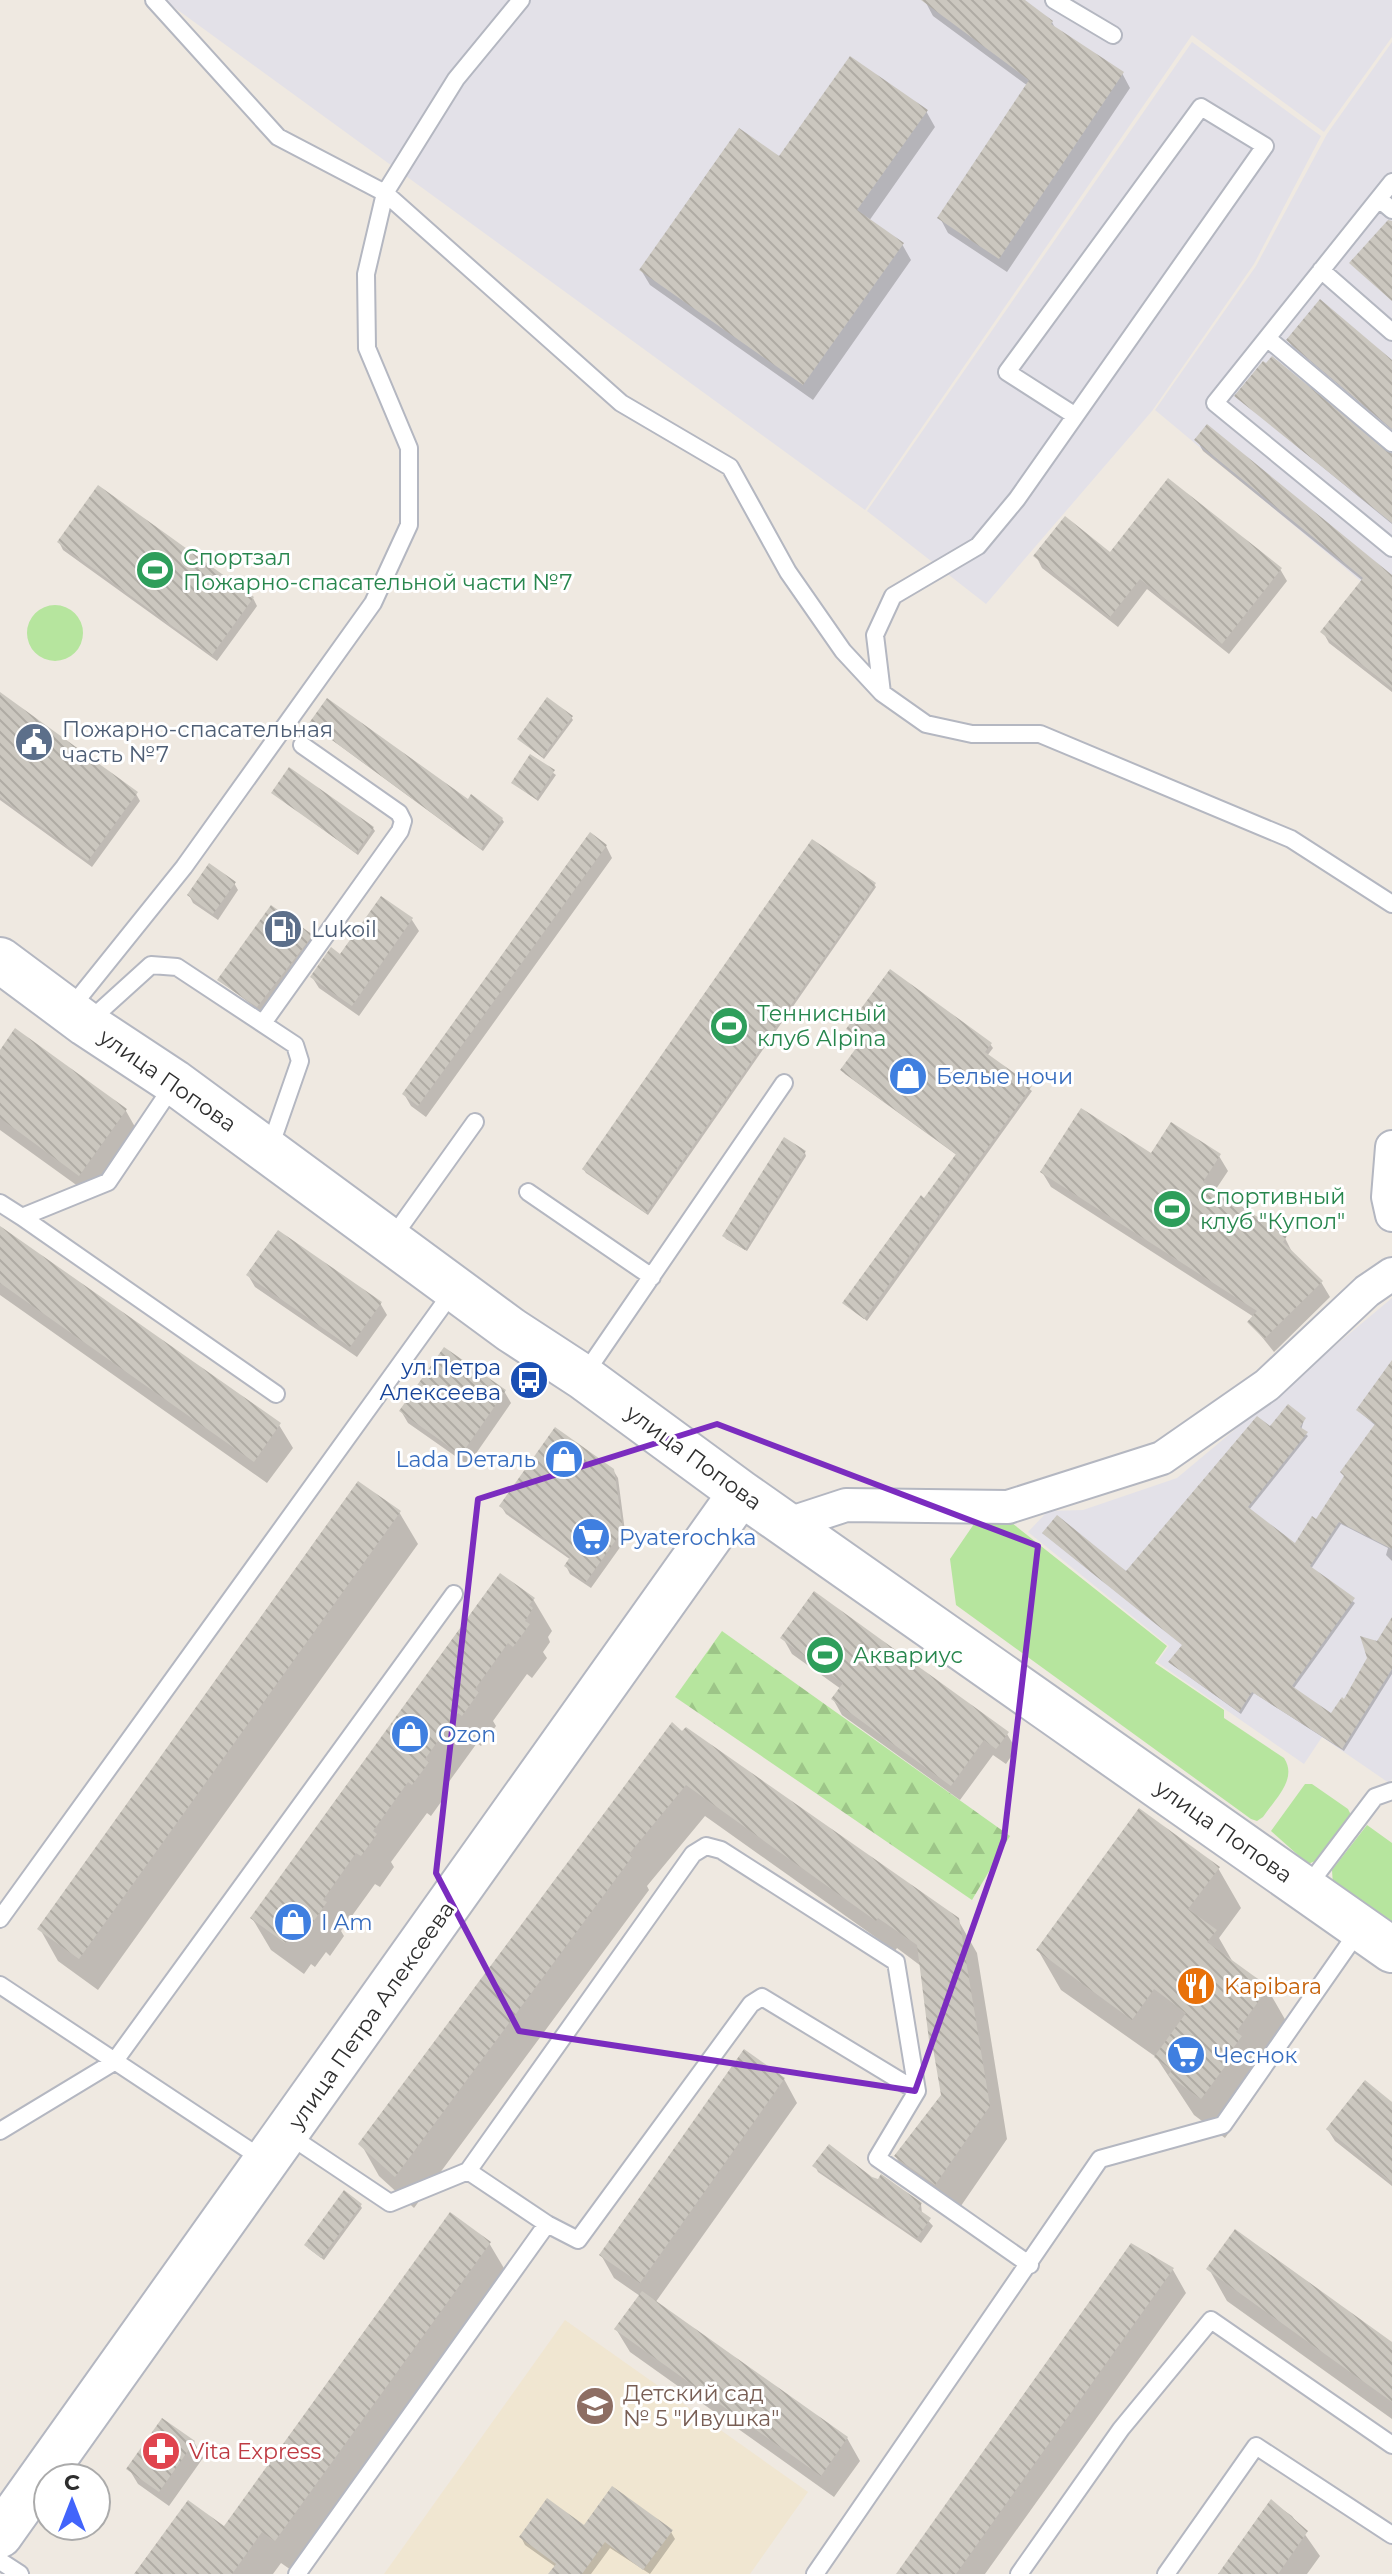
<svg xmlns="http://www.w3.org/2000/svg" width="1392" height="2574" font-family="Montserrat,sans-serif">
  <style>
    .industrial { fill: #e3e1e8 }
    .education { fill: #f0e6d1 }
    .grass { fill: #b6e59e }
    .forest { fill: url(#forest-firs) }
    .shadow { fill: #0003 }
    .building { fill: url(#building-back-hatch) }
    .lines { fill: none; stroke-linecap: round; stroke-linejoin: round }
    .lane-casing { stroke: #b4b7c1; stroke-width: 20 }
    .street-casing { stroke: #b4b7c1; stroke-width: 36 }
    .secondary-casing { stroke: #b4b7c1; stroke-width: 48 }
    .lane { stroke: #fff; stroke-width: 16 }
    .street { stroke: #fff; stroke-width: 32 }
    .secondary { stroke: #fff; stroke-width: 44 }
    .marked { fill: none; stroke: #7b2cbf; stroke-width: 6; stroke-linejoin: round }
    .labels { text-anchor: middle; stroke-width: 6; stroke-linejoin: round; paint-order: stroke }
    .leisure-label { font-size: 22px; fill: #27864d; stroke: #fff; text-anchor: start }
    .service-label { font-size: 22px; fill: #4e5e75; stroke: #fff; text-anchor: start }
    .shop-label { font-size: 22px; fill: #366cbe; stroke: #fff; text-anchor: start }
    .street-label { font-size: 22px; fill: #2e2e2e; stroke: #fff }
    .transit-label { font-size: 22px; fill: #164399; stroke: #fff; text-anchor: end }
    .food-label { font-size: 22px; fill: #c56008; stroke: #fff; text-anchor: start }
    .education-label { font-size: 22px; fill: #785e54; stroke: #fff; text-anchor: start }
    .health-label { font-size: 22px; fill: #be3a42; stroke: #fff; text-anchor: start }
  </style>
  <defs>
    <pattern id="forest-firs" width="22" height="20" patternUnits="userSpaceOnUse" patternTransform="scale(2)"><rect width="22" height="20" fill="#b6e59e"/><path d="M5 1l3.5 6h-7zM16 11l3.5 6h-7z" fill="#9dc588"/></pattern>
    <pattern id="building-back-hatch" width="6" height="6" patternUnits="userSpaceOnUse" patternTransform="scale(2)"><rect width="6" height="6" fill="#cbc7bf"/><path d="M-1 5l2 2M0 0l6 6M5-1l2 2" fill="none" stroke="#afaba4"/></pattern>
  </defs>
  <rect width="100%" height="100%" fill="#efe9e1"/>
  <!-- industrial -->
  <path class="industrial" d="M164 0H1392V37L1324 132 1192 35 865 510Z
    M1192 42 1321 136 1254 264 1152 411 986 604 867 511Z
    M1392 42V607L1155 410 1256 266 1327 134Z
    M1392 1298V1779L1389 1783 1322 1737 1304 1764 1157 1662 1169 1646 1028 1532 1048 1511 1083 1510 1177 1478Z"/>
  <!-- education -->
  <path class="education" d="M565 2320 808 2492 750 2574H384Z"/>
  <!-- grass -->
  <path class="grass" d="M27 633a28 28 0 1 1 56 0a28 28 0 1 1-56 0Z
    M1007 1519 1167 1646 1155 1663 1224 1710V1718L1284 1758C1298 1779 1275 1799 1263 1817L1257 1821 1251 1819 956 1605 950 1559 976 1521Z
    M1305 1784H1312L1348 1809 1351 1815 1318 1860 1308 1864 1271 1831Z
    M1367 1825 1392 1843V1928L1333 1886 1332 1870Z"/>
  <!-- forest -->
  <path class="forest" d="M722 1631 1010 1836 972 1900 675 1697Z"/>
  <!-- shadow -->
  <path class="shadow" d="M1022 0 1052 22 1056 30 1122 73 1130 88 1007 272 948 233 940 218 1028 86 933 16 925 1Z
    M926 111 935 127 869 221 902 244 911 260 813 400 650 285 641 270 779 159Z
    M1288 340 1392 362V430L1292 346Z
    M1237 397 1384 453H1392V524Z
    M1197 440 1392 578V692L1329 643 1323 632 1363 581 1203 451Z
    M59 542 253 598 257 606 217 661 63 550Z
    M1110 554 1280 569 1287 581 1229 654 1147 589 1118 627 1042 568 1036 556Z
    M0 695 136 794 140 801 92 867 0 800Z
    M571 717 573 720 544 759 519 739Z
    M313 726 502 819 504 822 483 851Z
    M531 757 556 775 538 801 513 783Z
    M273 793 373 828 375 831 358 855Z
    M606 846 612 858 426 1117 411 1106 404 1094Z
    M234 883 238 890 218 920 193 903 189 895Z
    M874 884 876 887 648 1215 586 1173 584 1170Z
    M382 898 412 920 419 931 359 1016 319 988 312 977 340 957Z
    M311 936 314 941 260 1011 220 981Z
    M848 1029 990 1044 993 1048 987 1056 1032 1091 867 1321 845 1303 958 1156 845 1074 843 1071 864 1042Z
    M0 1053 126 1111 139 1134 93 1197 0 1130Z
    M805 1153 806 1156 747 1251 726 1239 724 1236Z
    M1152 1156H1219L1228 1171 1214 1192 1285 1238 1293 1254 1321 1282 1330 1297 1274 1352 1250 1322 1254 1317 1051 1187 1042 1172Z
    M0 1228 279 1425 293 1448 267 1483 0 1295Z
    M248 1275 380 1303 387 1315 357 1357 255 1287Z
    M1392 1364V1561L1386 1555 1388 1548 1341 1524 1311 1569 1355 1603 1294 1688 1332 1716 1345 1701 1378 1643 1392 1650V1674L1344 1751 1254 1693 1241 1714 1173 1665 1184 1646 1044 1534 1126 1573 1271 1428 1304 1420 1301 1430 1308 1436 1249 1510 1296 1546 1316 1522 1376 1426 1361 1413Z
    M504 1391 511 1403 468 1465 408 1423 401 1411Z
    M613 1470 618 1478 626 1539 591 1588 570 1574 566 1566 571 1560 506 1514 501 1506Z
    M399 1512 418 1544 98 1990 58 1961 40 1929Z
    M533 1599 552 1631 548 1637 550 1642 543 1652 547 1658 532 1678 527 1674 493 1721 496 1726 481 1746 477 1743 443 1790 446 1795 431 1816 427 1813 391 1862 394 1867 380 1887 375 1884 341 1931 344 1936 330 1956 326 1952 315 1967 311 1964 304 1974 271 1950 252 1918Z
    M783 1638 1007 1734 1016 1749 1006 1764 993 1755 960 1800 842 1715 833 1699 841 1689 792 1654Z
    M672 1725 958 1920 977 1953 1007 2139 954 2216 915 2188 896 2157 943 2096 937 2056 932 2048 921 1966 897 1948 895 1951 705 1816 647 1886 649 1890 414 2208 379 2176 361 2144Z
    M1218 1868 1241 1908 1219 1938 1234 1964 1267 1988 1290 2028 1251 2094 1253 2099 1225 2138 1194 2115 1156 2057 1061 1990 1038 1950Z
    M784 2079 797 2103 655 2303 847 2438 860 2461 834 2497 630 2352 616 2329 640 2296 614 2278 601 2255Z
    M1392 2104V2186L1335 2141 1328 2130Z
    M815 2166 878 2182 921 2204 922 2214 933 2226 921 2243 818 2172Z
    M360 2205 362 2208 324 2260 308 2248Z
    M489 2243 508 2275 294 2572 281 2563 273 2574H137L224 2529Z
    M1131 2246 1173 2270 1186 2293 985 2574H898Z
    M1209 2269 1392 2344V2419L1227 2301Z
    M194 2442 203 2458 169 2506 138 2484 129 2469Z
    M1272 2502 1292 2516 1320 2556 1307 2574H1220Z
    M585 2528 671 2532 675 2539 650 2574 610 2548 591 2574H551L556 2567 525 2545 521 2537Z"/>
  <!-- building -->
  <path class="building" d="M921 0H1025L1053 21 1051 24 1124 72 999 259 937 218 1029 80Z
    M850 56 928 110 857 210 904 243 803 385 639 270 739 128 779 156Z
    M1388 220 1392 221V301L1349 263Z
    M1320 299 1392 360V429L1286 340Z
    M1272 356 1392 454V523L1234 396 1263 361 1266 363Z
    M1207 424 1392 575V688L1320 632 1363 578 1194 440Z
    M1168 478 1282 568 1222 644 1140 579 1110 617 1033 556 1065 516 1110 552Z
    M98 485 254 597 212 655 57 542Z
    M0 692 138 792 88 861 0 797Z
    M547 697 573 716 542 757 517 739Z
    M327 698 468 799 471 794 503 818 481 849 309 723Z
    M530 754 555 770 536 799 511 783Z
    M289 767 374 827 356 853 271 793Z
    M590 832 607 845 418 1106 402 1094Z
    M812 839 876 883 646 1213 582 1169Z
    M209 863 236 882 213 914 187 895Z
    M381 896 413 918 352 1006 310 977 331 947 340 954Z
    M271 905 313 935 257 1007 217 980Z
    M890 969 992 1043 985 1052 1032 1086 864 1319 842 1303 921 1195 924 1198 956 1154 840 1070 862 1040 846 1029Z
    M15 1028 127 1109 79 1176 0 1118V1050Z
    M1081 1108 1151 1153 1171 1122 1221 1154 1203 1182 1287 1236 1283 1242 1323 1281 1264 1339 1247 1322 1257 1311 1040 1172Z
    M784 1137 806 1151 745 1250 722 1236Z
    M0 1226 281 1423 254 1462 0 1283Z
    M278 1230 382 1302 350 1347 246 1275Z
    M444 1347 506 1390 461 1455 399 1411Z
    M1392 1360V1549L1339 1522 1310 1566 1355 1598 1292 1686 1331 1713 1342 1697 1344 1699 1367 1658 1360 1636 1377 1641 1392 1617V1669L1342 1749 1252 1692 1239 1712 1168 1662 1182 1645 1042 1533 1057 1515 1126 1571 1257 1416 1270 1426 1288 1404 1306 1418 1300 1427 1308 1432 1248 1507 1295 1543 1312 1516 1316 1519 1344 1476 1340 1472 1375 1424 1356 1410Z
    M555 1427 614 1469 623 1530 586 1582 564 1566 570 1557 499 1506Z
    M358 1481 401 1511 79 1959 37 1929Z
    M500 1573 535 1598 529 1605 533 1608 525 1621 530 1624 513 1647 508 1643 475 1689 479 1692 462 1716 458 1713 425 1759 429 1762 412 1785 408 1782 373 1831 377 1834 361 1856 356 1853 323 1900 327 1902 311 1925 307 1922 296 1936 292 1933 285 1943 250 1918Z
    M814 1591 1009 1732 996 1749 984 1740 951 1786 831 1699 843 1683 780 1638Z
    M672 1722 682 1731 686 1727 959 1918 990 2106 935 2185 894 2156 941 2095 933 2048H930L917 1945 878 1918 876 1921 686 1785 629 1854 632 1857 395 2177 358 2144Z
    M1139 1808 1220 1867 1188 1909 1217 1930 1207 1942 1269 1987 1236 2032 1242 2036 1228 2055 1232 2057 1201 2099 1168 2075 1172 2070 1154 2057 1186 2013 1154 1989 1132 2020 1036 1950Z
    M744 2049 785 2078 640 2283 599 2255Z
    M1365 2080 1392 2102V2182L1326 2129Z
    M829 2144 872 2177 878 2179 881 2174 922 2203 918 2209 931 2218 917 2238 812 2166Z
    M344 2190 362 2204 321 2258 304 2245Z
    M450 2212 491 2242 275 2541 262 2532 232 2574H134L188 2500 224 2526Z
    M1235 2229 1392 2342V2402L1206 2269Z
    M1131 2243 1174 2268 956 2574H896Z
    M642 2291 848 2437 821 2476 614 2329Z
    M162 2418 195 2441 159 2492 126 2469Z
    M612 2486 673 2530 643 2570 605 2542 582 2574H548L556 2564 519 2537 547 2498 584 2525Z
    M1271 2499 1308 2531 1278 2574H1218Z"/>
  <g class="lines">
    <defs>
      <path id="lane" d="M521 0 456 79 385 193 621 403 730 467 788 572 843 651 882 693
        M1054 0 1113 35
        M1392 182 1215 403 1392 548
        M1379 199 1392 210
        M1321 270 1392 332
        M1267 338 1392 443
        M1074 415 1007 372 1201 107 1265 146 1017 499 978 546 893 596 875 635 882 693 926 724 972 734H1040L1291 839 1392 904
        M69 1010 184 867 373 603 409 525V448L367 348 366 274 385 193 278 137 154 0
        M87 1023 151 965 177 967 295 1045 300 1061 269 1150
        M263 1023 400 831 403 821 399 813 302 745
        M528 1192 652 1277
        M0 1203 22 1217 108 1182 174 1084
        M22 1217 276 1394
        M390 1241 475 1122
        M584 1375 784 1083
        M1307 1887 1375 1797 1392 1791
        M0 1919 453 1291
        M0 1985 264 2160
        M0 2131 114 2062 454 1594
        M287 2134 390 2203 468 2171 693 1854 706 1846 721 1850 896 1962 917 2091
        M468 2171 547 2224
        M0 2561 20 2574
        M297 2574 547 2224 578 2240 751 2004 762 1997 917 2091 877 2158 1030 2265
        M815 2574 1100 2159 1223 2125 1359 1930
        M1019 2574 1121 2429 1211 2320 1392 2445
        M1166 2574 1256 2446 1392 2535"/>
      <path id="street" d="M1392 1147 1388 1197 1392 1215
        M788 1524 846 1505 1008 1507 1162 1458 1267 1385 1367 1291 1392 1274"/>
      <path id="secondary" d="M0 960 86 1024 174 1082 511 1330 583 1377 741 1493 1392 1950
        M0 2535 741 1493"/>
    </defs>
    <!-- lane casing -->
    <use href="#lane" class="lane-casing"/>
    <!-- street casing -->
    <use href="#street" class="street-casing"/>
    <!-- secondary casing -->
    <use href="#secondary" class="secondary-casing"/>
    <!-- lane -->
    <use href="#lane" class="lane"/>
    <!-- street -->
    <use href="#street" class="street"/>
    <!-- secondary -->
    <use href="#secondary" class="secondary"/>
  </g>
  <!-- marked area -->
  <path class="marked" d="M717 1424 1038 1546 1004 1839 915 2091 519 2031 436 1873 478 1499Z"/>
  <!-- icons -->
  <defs>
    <symbol id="stadium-disc" viewBox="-11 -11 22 22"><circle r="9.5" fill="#2e9e5b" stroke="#fff"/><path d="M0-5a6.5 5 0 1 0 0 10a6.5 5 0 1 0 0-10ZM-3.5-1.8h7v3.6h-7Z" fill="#fff"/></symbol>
    <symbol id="civic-disc" viewBox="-11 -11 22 22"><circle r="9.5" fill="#5c6f8a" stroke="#fff"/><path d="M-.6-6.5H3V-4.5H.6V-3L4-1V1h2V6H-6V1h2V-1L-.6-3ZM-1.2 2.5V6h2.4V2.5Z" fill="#fff"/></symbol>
    <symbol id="fuel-disc" viewBox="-11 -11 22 22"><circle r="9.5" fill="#5c6f8a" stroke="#fff"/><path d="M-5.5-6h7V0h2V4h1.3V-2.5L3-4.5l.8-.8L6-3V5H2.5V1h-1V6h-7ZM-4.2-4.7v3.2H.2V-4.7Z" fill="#fff"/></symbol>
    <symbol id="shop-disc" viewBox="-11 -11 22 22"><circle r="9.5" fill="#3f7fe0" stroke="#fff"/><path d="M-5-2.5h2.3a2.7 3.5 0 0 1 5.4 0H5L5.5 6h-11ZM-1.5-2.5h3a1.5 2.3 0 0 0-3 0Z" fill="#fff"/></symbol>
    <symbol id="bus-disc" viewBox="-11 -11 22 22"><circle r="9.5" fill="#1a4fb4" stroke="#fff"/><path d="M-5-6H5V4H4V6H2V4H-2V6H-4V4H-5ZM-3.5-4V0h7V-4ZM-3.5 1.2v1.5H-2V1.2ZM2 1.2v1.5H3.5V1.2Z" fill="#fff"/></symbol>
    <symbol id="supermarket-disc" viewBox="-11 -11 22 22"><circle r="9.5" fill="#3f7fe0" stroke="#fff"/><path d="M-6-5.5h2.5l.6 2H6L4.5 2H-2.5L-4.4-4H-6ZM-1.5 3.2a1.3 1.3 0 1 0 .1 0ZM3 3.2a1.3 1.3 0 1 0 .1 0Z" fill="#fff"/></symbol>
    <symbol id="restaurant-disc" viewBox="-11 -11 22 22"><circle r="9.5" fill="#e8710a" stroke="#fff"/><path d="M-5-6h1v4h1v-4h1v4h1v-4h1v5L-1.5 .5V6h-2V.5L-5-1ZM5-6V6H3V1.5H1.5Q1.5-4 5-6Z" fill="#fff"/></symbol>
    <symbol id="school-disc" viewBox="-11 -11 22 22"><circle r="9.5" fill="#8d6e63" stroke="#fff"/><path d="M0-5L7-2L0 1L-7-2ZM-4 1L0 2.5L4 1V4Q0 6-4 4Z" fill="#fff"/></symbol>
    <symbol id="pharmacy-disc" viewBox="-11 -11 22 22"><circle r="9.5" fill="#e0444e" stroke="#fff"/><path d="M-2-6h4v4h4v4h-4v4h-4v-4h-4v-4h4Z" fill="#fff"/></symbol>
  </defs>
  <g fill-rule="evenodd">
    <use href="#stadium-disc" x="133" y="548" width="44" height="44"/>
    <use href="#civic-disc" x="12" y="720" width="44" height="44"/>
    <use href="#fuel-disc" x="261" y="907" width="44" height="44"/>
    <use href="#stadium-disc" x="707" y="1004" width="44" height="44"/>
    <use href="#shop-disc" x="886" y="1054" width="44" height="44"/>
    <use href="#stadium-disc" x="1150" y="1187" width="44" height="44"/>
    <use href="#bus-disc" x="507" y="1358" width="44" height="44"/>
    <use href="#shop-disc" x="542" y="1437" width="44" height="44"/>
    <use href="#supermarket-disc" x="569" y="1515" width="44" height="44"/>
    <use href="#stadium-disc" x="803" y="1633" width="44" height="44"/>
    <use href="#shop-disc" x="388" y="1712" width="44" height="44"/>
    <use href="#shop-disc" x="271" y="1900" width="44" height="44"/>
    <use href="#restaurant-disc" x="1174" y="1964" width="44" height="44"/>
    <use href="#supermarket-disc" x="1164" y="2033" width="44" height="44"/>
    <use href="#school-disc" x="573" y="2384" width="44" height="44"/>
    <use href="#pharmacy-disc" x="139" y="2429" width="44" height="44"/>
  </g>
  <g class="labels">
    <!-- leisure labels -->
    <g class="leisure-label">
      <text x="183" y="565">Спортзал<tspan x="183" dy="25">Пожарно-спасательной части №7</tspan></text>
      <text x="757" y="1021">Теннисный<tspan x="757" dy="25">клуб Alpina</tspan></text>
      <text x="1200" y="1204">Спортивный<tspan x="1200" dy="25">клуб "Купол"</tspan></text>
      <text x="853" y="1663">Аквариус</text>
    </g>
    <!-- service labels -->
    <g class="service-label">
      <text x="62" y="737">Пожарно-спасательная<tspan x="62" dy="25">часть №7</tspan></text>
      <text x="311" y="937">Lukoil</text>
    </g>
    <!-- shop labels -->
    <g class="shop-label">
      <text x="936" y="1084">Белые ночи</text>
      <text x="536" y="1467" text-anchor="end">Lada Dеталь</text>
      <text x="619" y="1545">Pyaterochka</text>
      <text x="438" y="1742">Ozon</text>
      <text x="321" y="1930">I Am</text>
      <text x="1214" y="2063">Чеснок</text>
    </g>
    <!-- street labels -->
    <g class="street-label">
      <text transform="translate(168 1080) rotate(35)" y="8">улица Попова</text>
      <text transform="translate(694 1457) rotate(36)" y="8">улица Попова</text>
      <text transform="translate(1224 1831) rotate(35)" y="8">улица Попова</text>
      <text transform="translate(371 2015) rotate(-55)" y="8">улица Петра Алексеева</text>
    </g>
    <!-- transit labels -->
    <g class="transit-label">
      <text x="501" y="1375">ул.Петра<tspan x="501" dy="25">Алексеева</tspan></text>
    </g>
    <!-- food labels -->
    <g class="food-label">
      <text x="1224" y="1994">Kapibara</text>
    </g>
    <!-- education labels -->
    <g class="education-label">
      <text x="623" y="2401">Детский сад<tspan x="623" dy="25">№ 5 "Ивушка"</tspan></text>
    </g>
    <!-- health labels -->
    <g class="health-label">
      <text x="189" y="2459">Vita Express</text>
    </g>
  </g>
  <!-- north arrow -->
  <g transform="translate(72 2502)"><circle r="38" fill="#ffffff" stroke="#ababab" stroke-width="2"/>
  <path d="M0-6L14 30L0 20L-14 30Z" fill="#4264fb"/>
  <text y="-12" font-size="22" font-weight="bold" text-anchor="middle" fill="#2e2e2e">С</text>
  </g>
</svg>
